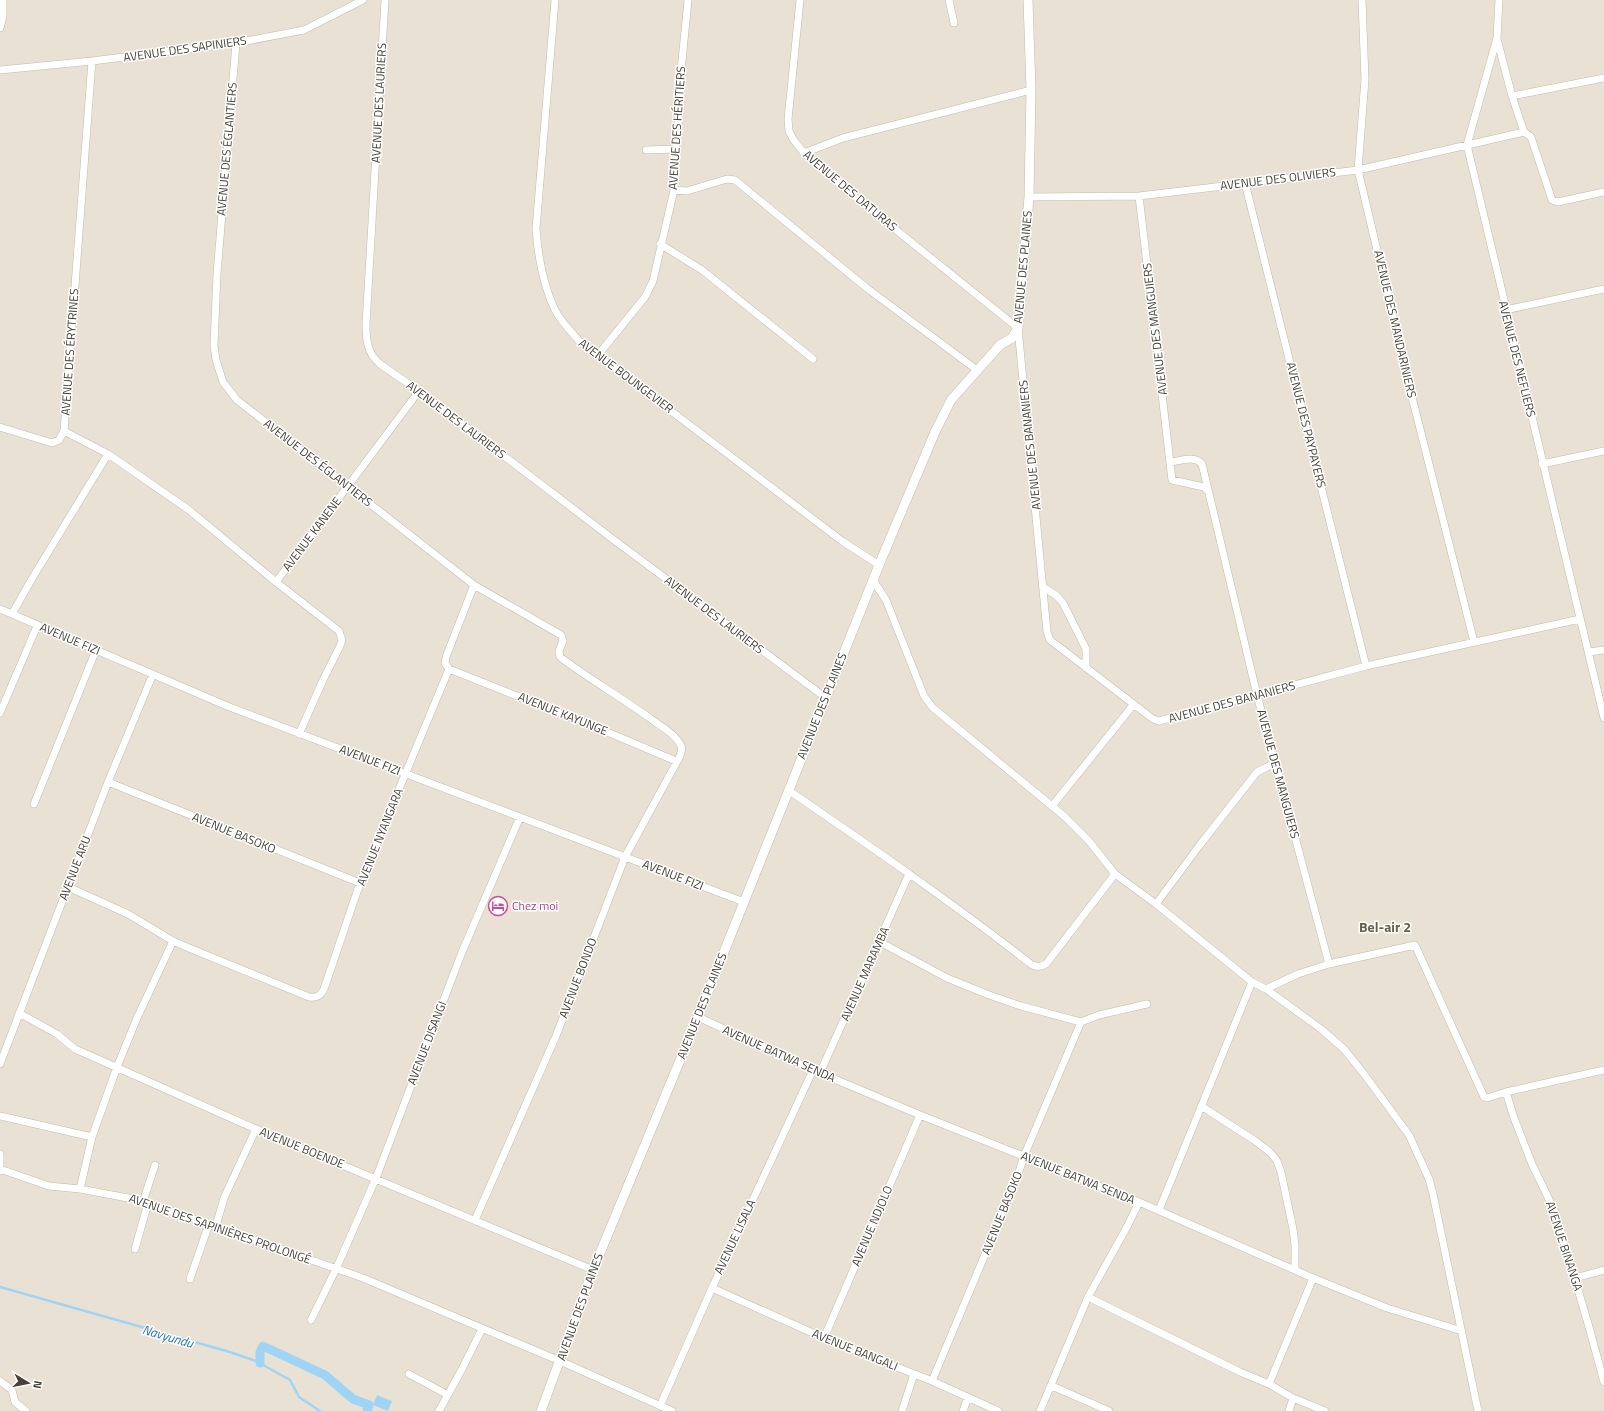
<svg xmlns="http://www.w3.org/2000/svg" width="1604" height="1411" font-family="'Titillium Web',sans-serif">
  <style>
    .residential { fill: #e9e2d4 }
    .water { fill: #9fd4f5 }
    .lines { fill: none; stroke-linecap: round; stroke-linejoin: round }
    .stream { stroke: #9fd4f5; stroke-width: 2.5 }
    .canal { stroke: #9fd4f5; stroke-width: 9 }
    .minor-casing { stroke: #c3baab; stroke-width: 8 }
    .tertiary-casing { stroke: #c3baab; stroke-width: 10 }
    .minor { stroke: #fff; stroke-width: 7 }
    .tertiary { stroke: #fff; stroke-width: 9 }
    .labels { text-anchor: middle; stroke-width: 3; stroke-linejoin: round; paint-order: stroke }
    .street-label { font-size: 12px; fill: #484035; stroke: #fff }
    .hotel-label { font-size: 12px; fill: #b23c85; stroke: #fff; text-anchor: start }
    .water-label { font-size: 13px; font-style: italic; fill: #257ab2; stroke: #fff }
    .quarter-label { font-size: 14px; font-weight: bold; fill: #6b5e4b; stroke: #fff }
  </style>
  <rect width="100%" height="100%" fill="#f4f0e6"/>
  <!-- residential -->
  <path class="residential" d="M0 0H1604V1411H0Z"/>
  <!-- water -->
  <path class="water" d="M377 1395 392 1401 388 1411 373 1405Z"/>
  <g class="lines">
    <!-- stream -->
    <path class="stream" d="M0 1287 230 1352 256 1361 290 1380 299 1397 320 1411"/>
    <!-- canal -->
    <path class="canal" d="M260 1363V1352L263 1346 325 1375 353 1399 369 1405 367 1411"/>
    <defs>
      <path id="minor" d="M385 0 366 324C366 340 367 353 380 364L419 391 614 540 826 698
        M555 0 536 229C538 256 543 285 555 310 561 322 571 331 579 341L842 541 879 565
        M800 0 788 119 789 131 793 139 804 153 855 197 1018 328 1047 632 1050 640 1054 643 1153 719 1159 721 1366 666 1580 619
        M949 0 954 23
        M1362 0 1365 79 1358 170 1413 401 1474 642
        M1499 0 1497 38 1467 145 1604 718
        M0 28 3 16V0
        M1497 39 1512 96 1524 132 1531 137 1552 200 1558 202 1604 192
        M236 43 217 274 214 345 216 360 223 382 237 400 474 585 561 635 563 641 559 651 560 657C589 679 621 697 651 719 662 727 677 735 682 748L680 756 625 857 556 1036 475 1220
        M0 70 92 61 236 43 304 30 363 0
        M1512 96 1604 78
        M646 150 676 149
        M804 153 843 138 1031 90
        M1245 183 1366 666
        M674 190 687 191 727 179 735 180 868 289 977 370
        M1139 196 1172 480 1204 487 1207 490
        M1029 197 1139 196 1358 170 1524 132
        M660 244 702 270 813 359
        M1505 310 1604 289
        M598 355 645 297 653 281 674 190 673 172 680 109 681 71 688 0
        M0 427 52 443 59 440 64 431 92 61
        M64 431 108 454 189 510 276 582 339 631 342 640 340 646 323 680 299 734
        M1171 462C1180 461 1196 455 1202 464L1257 695 1329 964
        M1542 464 1604 451
        M873 580 886 600 924 696 932 707 1064 816 1089 841 1115 874 1156 904 1252 982 1266 989 1321 1029 1344 1049 1364 1074 1409 1135 1429 1179 1433 1194 1478 1411
        M276 582 419 391
        M1043 587 1057 596 1063 603 1086 649V668
        M0 609 227 706 744 902
        M12 614 33 577 108 454
        M1589 652 1604 650
        M449 669 600 729 676 761
        M449 669 445 663 446 657 474 585
        M0 713 37 626
        M108 782 360 883
        M788 790C870 846 953 903 1032 965 1037 967 1040 967 1046 964L1115 874
        M34 804 96 650
        M1052 806 1134 704
        M68 887 128 914 173 941 189 948 309 997C317 998 320 996 324 989L360 883 449 669
        M1156 904 1199 846 1257 772 1275 763
        M173 941 137 1018 117 1067 92 1137 80 1189 128 1198 148 1203 363 1278 560 1361 672 1411
        M880 942 947 978 989 995 1021 1006 1081 1022 1099 1015 1147 1004
        M1266 989 1298 974 1329 964 1415 945 1484 1097 1487 1098 1506 1092 1604 1070
        M19 1013 57 1034 75 1049 256 1129 593 1270
        M698 1017 820 1073 920 1115 1139 1202 1313 1278 1387 1308 1462 1331
        M0 1064 108 782 153 674
        M820 1073 909 874
        M1506 1092 1514 1118 1532 1164 1555 1212 1589 1327 1604 1382
        M1201 1106 1254 1140 1271 1153 1277 1161 1281 1172 1293 1229 1295 1246V1270
        M0 1116 92 1137
        M0 1154V1171
        M0 1169 49 1186 80 1189
        M143 1202 155 1165
        M1159 1210 1252 982
        M216 1226 224 1198 256 1129
        M135 1249 148 1203
        M1575 1278 1604 1270
        M190 1279 209 1224
        M712 1288 824 1338 932 1381 998 1411
        M1088 1297 1240 1372 1269 1384 1293 1398 1325 1411
        M311 1320 336 1269 376 1178 462 952 520 817
        M824 1338 920 1115
        M409 1374 448 1395
        M0 1381 12 1390 15 1402 26 1411
        M932 1381 1017 1178 1024 1156 1081 1022
        M1269 1384 1313 1278
        M1052 1386 1109 1411
        M660 1406 712 1288 813 1070
        M439 1411 461 1371 482 1329
        M902 1411 914 1374
        M963 1411 968 1397
        M1040 1411 1088 1297 1128 1225 1139 1202
        M1289 1411 1293 1398"/>
      <path id="tertiary" d="M541 1411 593 1270 698 1017 879 565 935 432 951 400 1000 345 1012 338 1018 328 1029 197 1031 90 1028 0"/>
    </defs>
    <!-- minor casing -->
    <use href="#minor" class="minor-casing"/>
    <!-- tertiary casing -->
    <use href="#tertiary" class="tertiary-casing"/>
    <!-- minor -->
    <use href="#minor" class="minor"/>
    <!-- tertiary -->
    <use href="#tertiary" class="tertiary"/>
  </g>
  <!-- icons -->
  <defs>
    <symbol id="hotel-ring" viewBox="-11 -11 22 22"><circle r="9.5" fill="#fff" stroke="#d1479c" stroke-width="1.5"/><path d="M-6-4.5h1.5V1H6V5H4.5V3h-9V5H-6ZM-4 0a1.8 1.8 0 1 1 3.6 0ZM.5 0V-2.5h3Q6-2.5 6 0Z" fill="#d1479c"/></symbol>
  </defs>
  <g fill-rule="evenodd">
    <use href="#hotel-ring" x="487" y="895" width="22" height="22"/>
  </g>
  <g class="labels">
    <!-- street labels -->
    <g class="street-label">
      <text transform="translate(185 49) rotate(-8)" y="4">AVENUE DES SAPINIERS</text>
      <text transform="translate(379 103) rotate(-87)" y="4">AVENUE DES LAURIERS</text>
      <text transform="translate(677 128) rotate(-86)" y="4">AVENUE DES HÉRITIERS</text>
      <text transform="translate(227 149) rotate(-85)" y="4">AVENUE DES ÉGLANTIERS</text>
      <text transform="translate(1278 179) rotate(-7)" y="4">AVENUE DES OLIVIERS</text>
      <text transform="translate(850 191) rotate(40)" y="4">AVENUE DES DATURAS</text>
      <text transform="translate(1023 267) rotate(-85)" y="4">AVENUE DES PLAINES</text>
      <text transform="translate(1395 324) rotate(77)" y="4">AVENUE DES MANDARINIERS</text>
      <text transform="translate(1155 329) rotate(-97)" y="4">AVENUE DES MANGUIERS</text>
      <text transform="translate(70 352) rotate(-86)" y="4">AVENUE DES ÉRYTRINES</text>
      <text transform="translate(1517 359) rotate(76)" y="4">AVENUE DES NEFLIERS</text>
      <text transform="translate(626 376) rotate(37)" y="4">AVENUE BOUNGEVIER</text>
      <text transform="translate(456 420) rotate(37)" y="4">AVENUE DES LAURIERS</text>
      <text transform="translate(1306 425) rotate(76)" y="4">AVENUE DES PAYPAYERS</text>
      <text transform="translate(1030 445) rotate(-96)" y="4">AVENUE DES BANANIERS</text>
      <text transform="translate(318 463) rotate(38)" y="4">AVENUE DES ÉGLANTIERS</text>
      <text transform="translate(312 534) rotate(-53)" y="4">AVENUE KANENE</text>
      <text transform="translate(714 615) rotate(37)" y="4">AVENUE DES LAURIERS</text>
      <text transform="translate(70 639) rotate(23)" y="4">AVENUE FIZI</text>
      <text transform="translate(1232 702) rotate(-15)" y="4">AVENUE DES BANANIERS</text>
      <text transform="translate(822 706) rotate(-68)" y="4">AVENUE DES PLAINES</text>
      <text transform="translate(563 714) rotate(22)" y="4">AVENUE KAYUNGE</text>
      <text transform="translate(370 760) rotate(21)" y="4">AVENUE FIZI</text>
      <text transform="translate(1278 774) rotate(75)" y="4">AVENUE DES MANGUIERS</text>
      <text transform="translate(234 833) rotate(22)" y="4">AVENUE BASOKO</text>
      <text transform="translate(380 837) rotate(-68)" y="4">AVENUE NYANGARA</text>
      <text transform="translate(75 868) rotate(-69)" y="4">AVENUE ARU</text>
      <text transform="translate(673 875) rotate(21)" y="4">AVENUE FIZI</text>
      <text transform="translate(865 974) rotate(-66)" y="4">AVENUE MARAMBA</text>
      <text transform="translate(578 978) rotate(-69)" y="4">AVENUE BONDO</text>
      <text transform="translate(702 1006) rotate(-68)" y="4">AVENUE DES PLAINES</text>
      <text transform="translate(427 1043) rotate(-69)" y="4">AVENUE DISANGI</text>
      <text transform="translate(779 1054) rotate(24)" y="4">AVENUE BATWA SENDA</text>
      <text transform="translate(302 1148) rotate(22)" y="4">AVENUE BOENDE</text>
      <text transform="translate(1078 1178) rotate(22)" y="4">AVENUE BATWA SENDA</text>
      <text transform="translate(1002 1213) rotate(-68)" y="4">AVENUE BASOKO</text>
      <text transform="translate(872 1226) rotate(-67)" y="4">AVENUE NDJOLO</text>
      <text transform="translate(220 1229) rotate(19)" y="4">AVENUE DES SAPINIÈRES PROLONGÉ</text>
      <text transform="translate(735 1237) rotate(-65)" y="4">AVENUE LISALA</text>
      <text transform="translate(1564 1246) rotate(72)" y="4">AVENUE BINANGA</text>
      <text transform="translate(580 1307) rotate(-70)" y="4">AVENUE DES PLAINES</text>
      <text transform="translate(855 1350) rotate(22)" y="4">AVENUE BANGALI</text>
    </g>
    <!-- hotel labels -->
    <g class="hotel-label">
      <text x="512" y="910">Chez moi</text>
    </g>
    <!-- water labels -->
    <g class="water-label">
      <text transform="translate(168 1336) rotate(16)" y="5">Navyundu</text>
    </g>
    <!-- quarter labels -->
    <g class="quarter-label">
      <text x="1385" y="932">Bel-air 2</text>
    </g>
  </g>
  <!-- north arrow -->
  <g transform="translate(28 1383) rotate(100)" stroke="#ffffff" stroke-width="3" paint-order="stroke">
  <path d="M0-3L7 15L0 10L-7 15Z" fill="#484035"/>
  <text y="-6" font-size="11" font-weight="bold" text-anchor="middle" fill="#484035">N</text>
  </g>
</svg>
